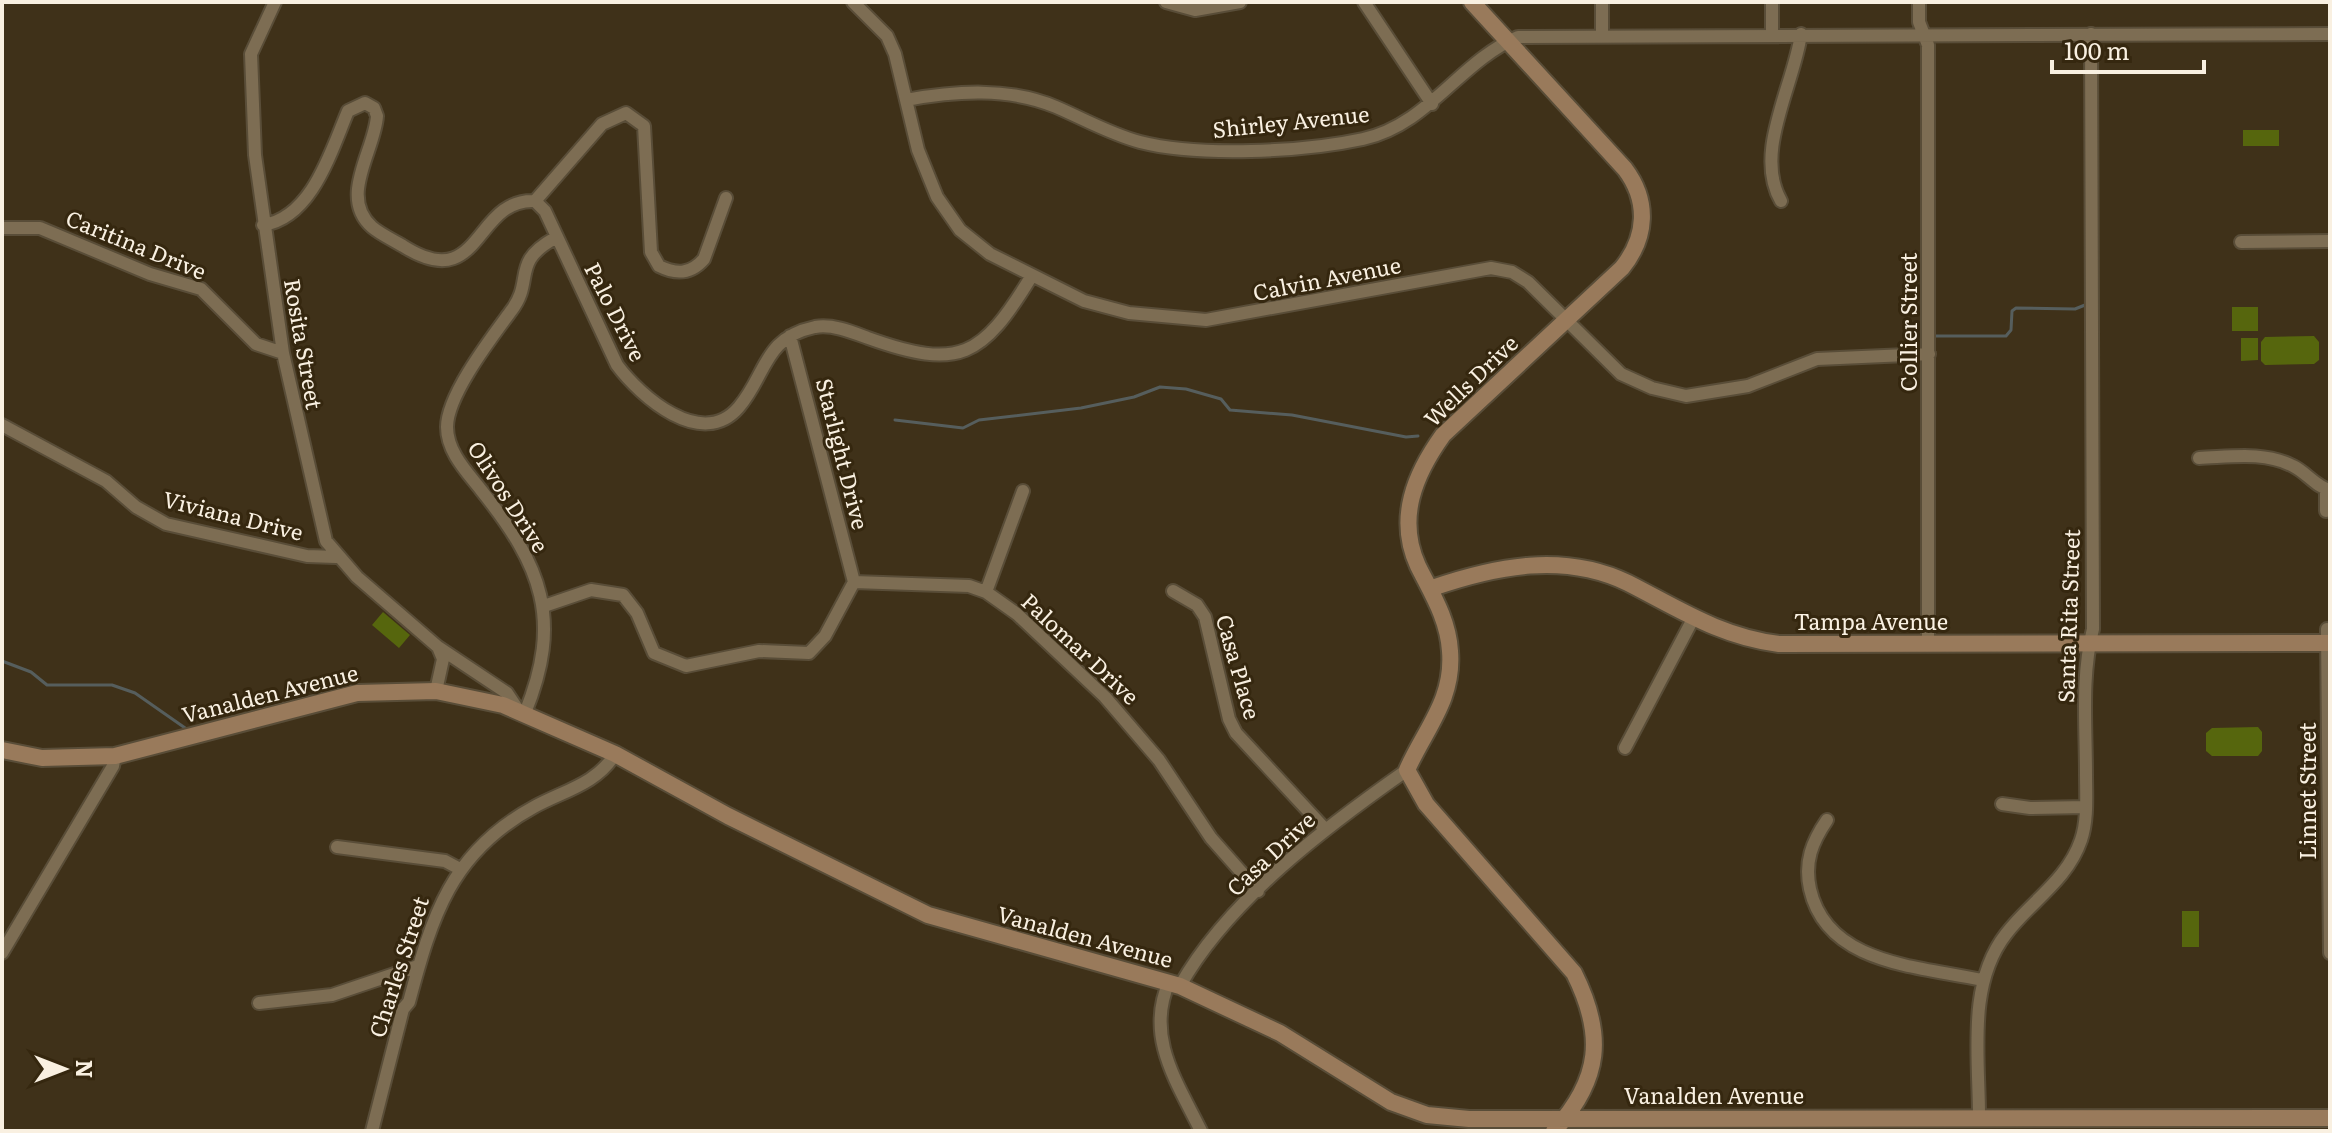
<svg xmlns="http://www.w3.org/2000/svg" width="2332" height="1133" font-family="Literata,serif">
  <style>
    .green { fill: #56660d }
    .lines { fill: none; stroke-linecap: round; stroke-linejoin: round }
    .stream { stroke: #565e5d; stroke-width: 3 }
    .street-casing { stroke: #594d38; stroke-width: 16 }
    .secondary-casing { stroke: #594d38; stroke-width: 20 }
    .street { stroke: #7d6d53; stroke-width: 12 }
    .secondary { stroke: #997a5b; stroke-width: 16 }
    .labels { text-anchor: middle; stroke-width: 6; stroke-linejoin: round; paint-order: stroke }
    .street-label { font-size: 22px; fill: #f9f0e1; stroke: #35270f }
  </style>
  <rect width="100%" height="100%" fill="#3f3119"/>
  <!-- green -->
  <path class="green" d="M2243 130H2279V146H2243Z
    M2232 307H2258V331H2232Z
    M2314 336 2319 342V360L2314 364 2265 365 2261 361V342L2265 337Z
    M2241 338H2258V360L2241 361Z
    M383 612 410 635 399 648 372 625Z
    M2258 727 2262 732V751L2258 756H2212L2206 751V733L2212 728Z
    M2182 911H2199V947H2182Z"/>
  <g class="lines">
    <!-- stream -->
    <path class="stream" d="M1930 336H2006L2011 330 2012 311 2016 308 2075 309 2085 305
      M895 420 963 428 979 420 1081 408 1134 397 1160 387 1186 389 1221 399 1230 410 1292 415 1406 437 1418 436
      M2 661 31 672 47 685H112L135 693 188 730"/>
    <defs>
      <path id="street" d="M275 2 251 54 255 155 283 353 326 541 357 577 438 647 507 693 519 711
        M853 2 887 36 895 54 918 150 937 197 960 230 990 254 1084 301 1129 313 1206 320 1491 268 1512 272 1528 282 1621 374 1652 388 1686 396 1748 386 1817 359 1929 354
        M1166 2 1195 10 1240 2
        M1364 2 1432 104
        M1772 2V34
        M1919 2V22L1928 45V644
        M1602 34V2
        M906 100C955 91 1009 87 1056 107 1084 119 1110 134 1140 142 1199 157 1303 152 1363 139 1428 125 1460 61 1518 37L2330 34
        M535 201 602 124 626 113 644 126 651 252 659 266C677 275 691 274 704 259L726 198
        M1781 201C1753 153 1794 85 1801 34
        M263 225C312 218 331 151 348 111L365 103 374 108 377 116C375 150 338 197 372 227 380 234 393 240 403 246 482 296 473 198 535 201L545 211 617 365C640 396 702 451 739 407 767 374 763 338 815 327 833 324 852 332 868 338 960 371 982 357 1031 277
        M2 228H40L150 274 201 289 256 344 283 353
        M2241 242 2330 241
        M790 336 854 582
        M2 425 106 481 136 507 166 524 307 556 336 557
        M2199 458C2230 457 2264 451 2293 466 2306 472 2316 487 2330 490
        M2326 490V511
        M854 582 969 586 986 592 1017 614 1105 697 1159 760 1211 838 1258 891
        M1173 591 1197 605 1205 617 1229 719 1236 733 1325 829
        M986 592 1023 491
        M544 606 591 590 623 595 637 613 654 653 686 666 759 651 809 653 825 636 854 582
        M2327 629 2330 953
        M436 691 443 659 438 647
        M525 713C563 620 542 566 481 490 467 472 447 452 447 427 447 395 492 337 511 311 535 280 510 263 555 238
        M1625 748 1693 619
        M2002 804 2030 808 2086 807
        M1827 820C1812 842 1804 862 1810 889 1827 965 1919 966 1982 980
        M337 847 445 861 460 869
        M2 953 113 766 115 756
        M1169 982C1145 1037 1177 1082 1201 1131
        M1180 986C1228 900 1327 826 1407 770
        M259 1003 332 995 418 966
        M1979 1116C1979 1056 1967 984 2006 934 2030 902 2067 881 2081 840 2088 820 2086 795 2086 774 2086 725 2081 676 2093 629L2091 34
        M372 1131 403 1009 409 1002C432 916 451 852 534 807 563 791 597 784 615 754"/>
      <path id="secondary" d="M1472 2 1625 169C1649 201 1647 237 1622 268L1443 435C1415 474 1396 518 1418 566 1432 594 1448 619 1450 651 1454 700 1425 729 1407 770L1426 804 1574 973C1605 1035 1601 1079 1554 1131
        M1432 588C1496 566 1564 552 1628 583 1679 609 1721 637 1779 644L2330 643
        M2 750 42 758 115 756 357 693 436 691 503 705 615 754 728 816 928 915 1180 986 1280 1033 1391 1102 1427 1115 1469 1119 2330 1118"/>
    </defs>
    <!-- street casing -->
    <use href="#street" class="street-casing"/>
    <!-- secondary casing -->
    <use href="#secondary" class="secondary-casing"/>
    <!-- street -->
    <use href="#street" class="street"/>
    <!-- secondary -->
    <use href="#secondary" class="secondary"/>
  </g>
  <g class="labels">
    <!-- street labels -->
    <g class="street-label">
      <text transform="translate(1291 122) rotate(-6)" y="8">Shirley Avenue</text>
      <text transform="translate(136 245) rotate(22)" y="8">Caritina Drive</text>
      <text transform="translate(1327 279) rotate(-11)" y="8">Calvin Avenue</text>
      <text transform="translate(615 312) rotate(63)" y="8">Palo Drive</text>
      <text transform="translate(1909 322) rotate(-90)" y="8">Collier Street</text>
      <text transform="translate(303 344) rotate(80)" y="8">Rosita Street</text>
      <text transform="translate(1471 381) rotate(-44)" y="8">Wells Drive</text>
      <text transform="translate(842 454) rotate(76)" y="8">Starlight Drive</text>
      <text transform="translate(508 497) rotate(57)" y="8">Olivos Drive</text>
      <text transform="translate(233 516) rotate(14)" y="8">Viviana Drive</text>
      <text transform="translate(2069 616) rotate(-88)" y="8">Santa Rita Street</text>
      <text x="1871" y="630">Tampa Avenue</text>
      <text transform="translate(1080 649) rotate(43)" y="8">Palomar Drive</text>
      <text transform="translate(1238 667) rotate(74)" y="8">Casa Place</text>
      <text transform="translate(270 694) rotate(-14)" y="8">Vanalden Avenue</text>
      <text transform="translate(2308 791) rotate(-90)" y="8">Linnet Street</text>
      <text transform="translate(1271 854) rotate(-43)" y="8">Casa Drive</text>
      <text transform="translate(1085 937) rotate(15)" y="8">Vanalden Avenue</text>
      <text transform="translate(399 967) rotate(-72)" y="8">Charles Street</text>
      <text x="1714" y="1104">Vanalden Avenue</text>
    </g>
  </g>
  <!-- border -->
  <rect width="2332" height="1133" fill="none" stroke="#f9f0e1" stroke-width="8"/>
  <!-- north arrow -->
  <g transform="translate(64 1069) rotate(90)" stroke="#35270f" stroke-width="6" paint-order="stroke">
  <path d="M0-6L14 30L0 20L-14 30Z" fill="#f9f0e1"/>
  <text y="-12" font-size="22" font-weight="bold" text-anchor="middle" fill="#f9f0e1">N</text>
  </g>
  <!-- scale -->
  <path d="M2052 60v12h152v-12" fill="none" stroke="#f9f0e1" stroke-width="4"/>
  <text x="2064" y="60" font-size="24" fill="#f9f0e1" stroke="#35270f" stroke-width="6" paint-order="stroke">100 m</text>
</svg>
